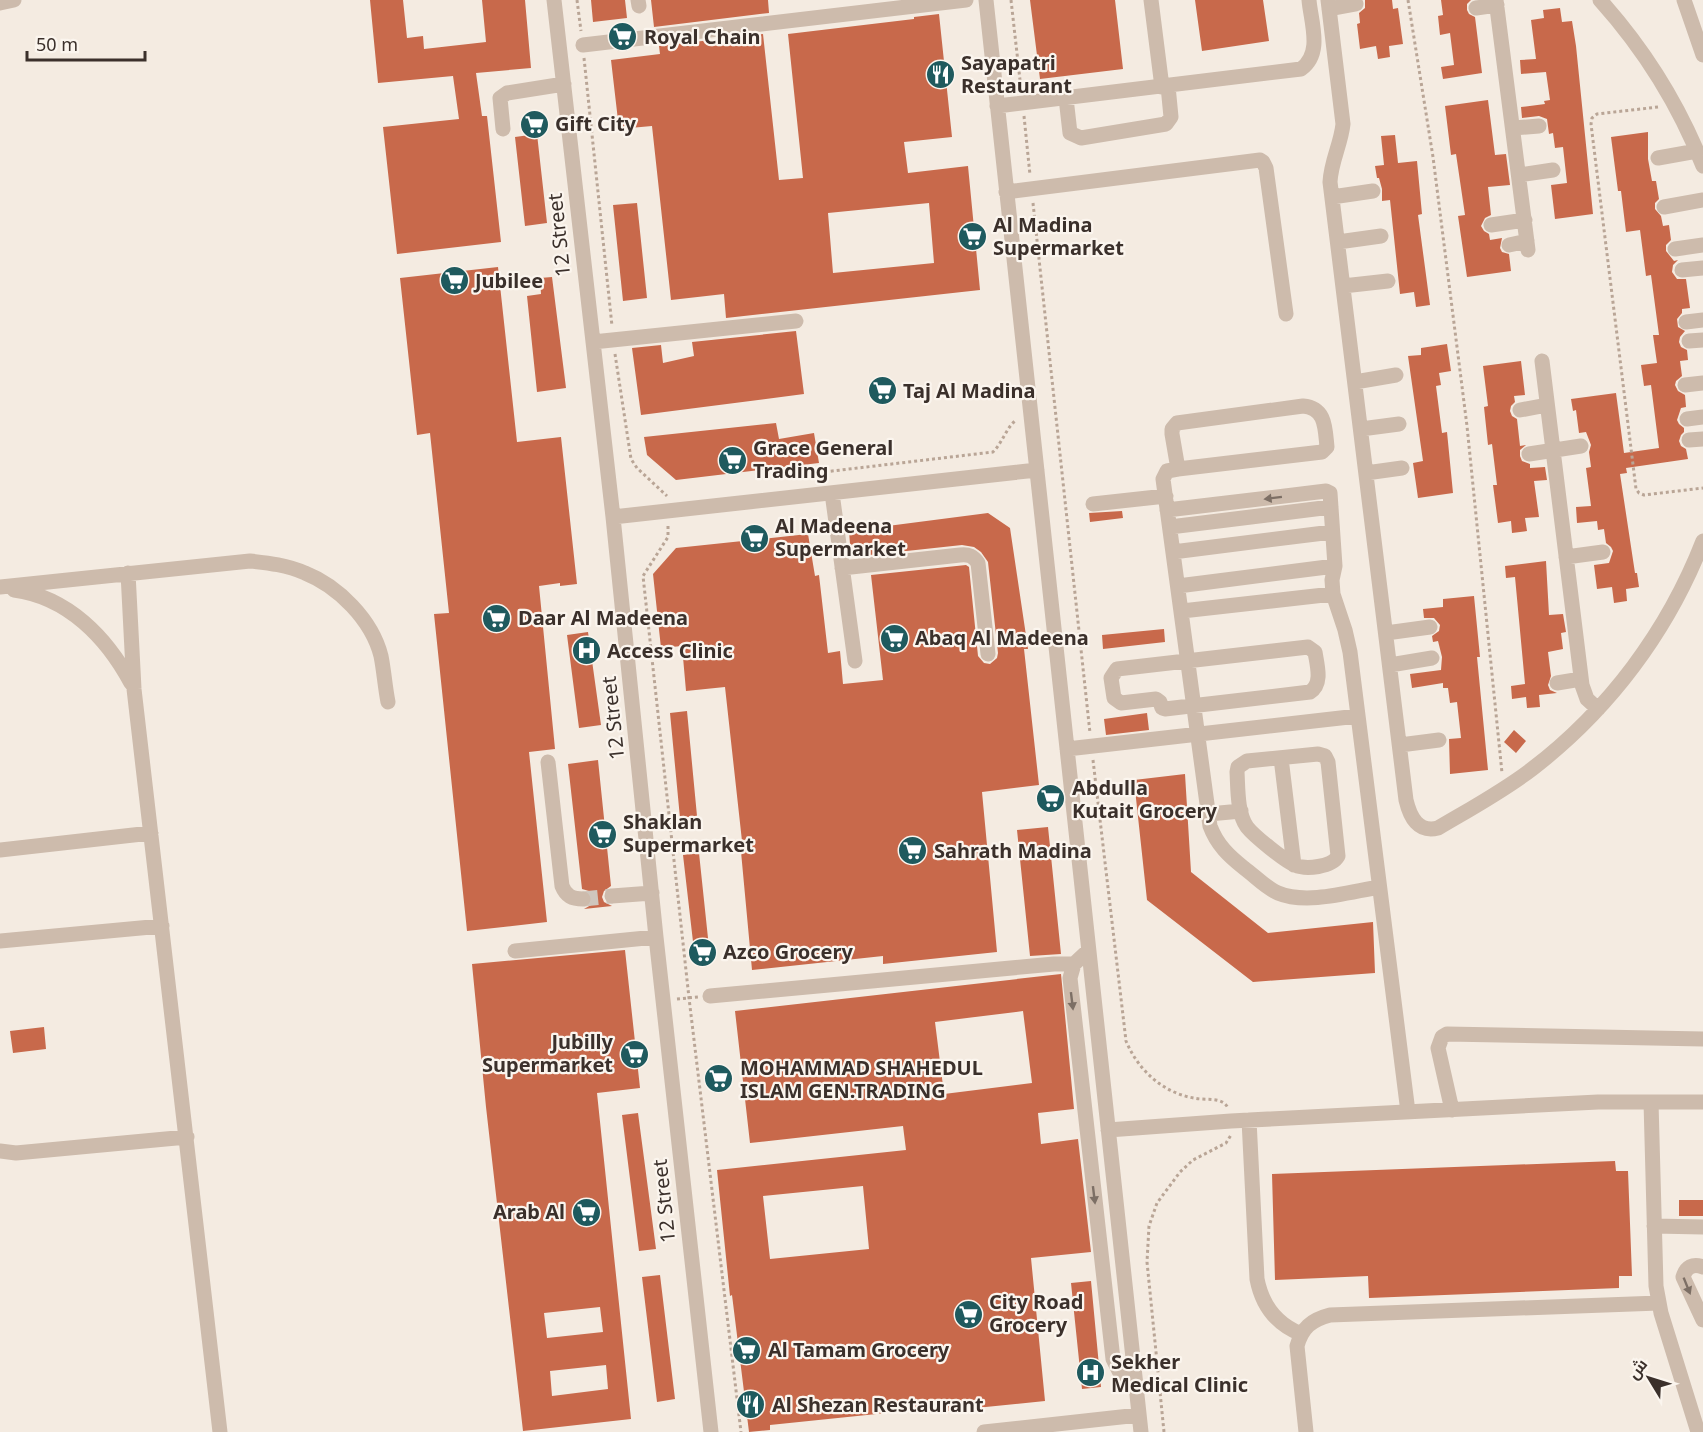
<svg xmlns="http://www.w3.org/2000/svg" width="1703" height="1432" font-family="'Noto Sans',Cairo,sans-serif">
  <style>
    .building { fill: #c8694b; fill-rule: evenodd }
    .lines { fill: none; stroke-linecap: round; stroke-linejoin: round }
    .minor-tunnel { stroke: #cfc6bd; stroke-width: 15; stroke-dasharray: 15 8; stroke-linecap: butt }
    .path { stroke: #b9a596; stroke-width: 3; stroke-dasharray: 3 3; stroke-linecap: butt }
    .minor { stroke: #cdbbac; stroke-width: 15 }
    .oneway { fill: #7d6f65 }
    .labels { text-anchor: middle; stroke-width: 4.5; stroke-linejoin: round; paint-order: stroke }
    .poi-label { font-size: 20px; font-weight: bold; fill: #3b302b; stroke: #fbf5ee; text-anchor: start }
    .street-label { font-size: 20px; fill: #3b302b; stroke: #fbf5ee }
  </style>
  <rect width="100%" height="100%" fill="#f4ebe1"/>
  <!-- building -->
  <path class="building" d="M370 0H403L407 38 423 36 424 49 486 42 482 0H525L531 68 476 73 482 116H487L501 242 397 254 383 127 459 119 453 76 378 83Z
    M591 0H625L627 18 593 22Z
    M651 0H768L769 13 654 27Z
    M1030 0H1115L1123 69 1040 79Z
    M1195 0H1263L1269 41 1202 51Z
    M1365 0H1392L1393 9 1398 8 1403 44 1389 46 1390 57 1378 59 1376 46 1360 49 1357 24 1360 23 1359 13 1365 8Z
    M1441 0H1471L1467 4V10L1469 14 1475 17 1482 73 1443 79 1441 67 1454 65 1450 33 1440 35 1438 16 1443 15Z
    M1560 8 1562 22 1572 21 1576 46 1593 214 1555 219 1551 185 1567 183 1563 147 1555 148 1553 133 1549 134 1547 119 1539 116 1522 118 1521 107 1545 104 1544 101 1550 100 1546 72 1521 74 1520 60 1536 59 1531 20 1544 18 1543 10Z
    M939 14 952 137 904 142 908 173 968 166 980 290 726 318 724 294 671 300 652 126 619 129 611 60 660 54 659 46 763 34 779 180 803 178 788 34 914 19V17ZM929 203 934 263 833 273 828 213Z
    M1488 100 1495 155 1506 154 1510 185 1488 187 1491 215 1485 218 1481 226 1484 231 1489 234 1490 240 1502 238 1500 248 1502 252 1509 254 1511 271 1467 277 1458 216 1465 215 1456 154 1451 155 1445 106Z
    M1648 132V159L1652 181H1656L1659 199 1655 203V209L1661 216 1663 226 1669 225 1671 240 1666 245V251L1674 261 1678 260 1673 265 1672 272 1677 279H1686L1690 308 1682 309V313L1677 319 1678 327 1685 331 1680 337 1679 342 1681 347 1687 350 1688 360 1680 361 1682 376 1676 381 1675 385 1678 391 1685 395 1686 407 1681 408 1677 420 1679 424 1684 428V432L1681 435 1679 441 1681 446 1686 449 1688 459 1626 468 1627 473 1620 474 1635 573H1637L1639 587 1626 589 1627 601 1614 603 1612 587 1597 589 1594 565 1609 563 1613 551 1611 547 1606 543 1604 529 1598 530 1597 521 1577 523 1576 507 1591 506 1586 468 1591 467 1589 452 1591 445 1586 432 1579 433 1576 410 1573 411 1571 399 1616 393 1624 453 1659 448 1651 385 1644 386 1641 365 1657 363 1653 335H1659L1651 275 1646 276 1640 230 1626 232 1621 191H1618L1611 137Z
    M537 134 547 223 525 226 515 137Z
    M1395 135 1398 163 1417 161 1422 214 1418 215 1430 305 1416 307 1414 292 1400 294 1390 200 1382 201V189L1379 178H1377L1375 166 1384 165 1381 136Z
    M637 203 647 298 623 301 613 205Z
    M498 267 517 442 561 437 577 584 560 586V583L539 586 555 749 529 752 547 922 467 931 434 614 449 613 430 433 417 435 400 278Z
    M552 277 566 388 537 392 527 296 541 294 540 278Z
    M796 331 804 394 641 415 632 348 661 345 663 363 694 356 692 342Z
    M1447 344 1451 371 1439 373 1441 385 1436 386 1442 433 1447 432 1453 493 1418 498 1413 463 1423 461 1408 356 1421 355V348Z
    M1521 361 1525 395 1514 396 1515 402 1511 406 1510 411 1512 416 1517 419 1520 446 1526 445 1520 450V456L1522 461 1530 464V468L1545 467 1547 480 1534 481 1539 517 1525 518 1527 531 1512 533 1511 521 1498 523 1493 485H1497L1492 444 1488 445 1484 407 1488 406 1483 366Z
    M776 423 779 439 814 433 819 463 676 480 647 455 644 437Z
    M1122 511 1123 518 1090 522 1089 513Z
    M988 513 1010 528 1028 649H1024L1039 785 982 792 997 952 883 964V956L752 970 740 841H742L725 687 686 691 682 646 661 648 653 574 676 548 808 534 815 576 819 575 828 653 840 651 843 684 883 680 871 575 966 565 969 567 978 656 984 663 990 664 997 658 998 653 988 562 981 552 974 547 962 545 851 557 849 531Z
    M1546 561 1549 615 1563 614 1566 632 1561 633 1563 649 1548 652 1551 676 1548 685 1550 690 1557 693 1539 695 1540 707 1527 708 1526 697 1512 699 1511 686 1525 684 1515 577 1506 578 1505 566Z
    M1474 596 1480 657H1477L1488 770 1450 774 1449 739 1461 738 1457 702 1450 703 1448 688H1443V683L1412 688 1410 674 1441 670 1442 657 1438 641 1433 642 1432 636 1439 631 1440 625 1434 618H1424L1423 609 1443 607V599Z
    M1164 629 1165 642 1103 649 1102 635Z
    M588 632 601 725 579 728 567 635Z
    M687 711 697 816 680 818 670 713Z
    M1147 713 1149 730 1106 735 1104 719Z
    M1514 730 1526 741 1516 753 1504 742Z
    M598 760 611 886 604 891 602 897 604 902 612 906 584 909 591 905 593 899 589 891 582 889 568 764Z
    M1185 774 1191 872 1268 933 1373 922 1375 973 1253 982 1147 900 1134 780Z
    M1048 827 1061 954 1030 956 1017 830Z
    M699 853 710 957 695 959 683 855Z
    M625 950 640 1088 597 1093 631 1419 523 1431 486 1107 472 964ZM600 1307 603 1332 547 1338 544 1313ZM606 1365 608 1389 552 1396 550 1371Z
    M1061 974 1074 1109 1038 1113 1041 1144 1078 1139 1091 1252 1031 1258 1045 1401 926 1413 925 1409 770 1425V1430L749 1432 732 1295 730 1296 717 1170 906 1150 903 1126 750 1143 735 1011ZM1023 1011 1032 1083 944 1094 935 1022ZM863 1186 869 1249 770 1259 763 1196Z
    M44 1027 46 1049 13 1053 10 1031Z
    M638 1113 656 1249 639 1251 622 1115Z
    M1615 1161 1616 1171H1628L1632 1276H1619V1288L1369 1298 1368 1276 1275 1280 1272 1174Z
    M1679 1200H1703V1216H1679Z
    M660 1275 675 1399 657 1402 642 1277Z
    M1091 1281 1101 1387 1082 1389 1071 1283Z"/>
  <g class="lines">
    <!-- minor-tunnel -->
    <path class="minor-tunnel" d="M583 899 612 896"/>
    <!-- path -->
    <path class="path" d="M577 0 581 31
      M1011 0 1021 89
      M1408 0 1433 157 1467 426 1502 773
      M584 58 612 326
      M1658 107 1597 114 1592 118 1591 124 1636 489 1639 493 1644 495 1703 488
      M1024 116 1030 175
      M1033 203 1090 733
      M615 354 631 459 637 468 667 496
      M820 481 821 473 824 472 993 452C1003 442 1006 428 1016 420
      M668 526V537L643 576 689 998 741 1432
      M1093 760 1126 1041C1138 1070 1163 1093 1194 1098 1206 1101 1222 1096 1228 1108
      M677 999 698 997
      M1164 1432 1147 1262 1149 1226 1157 1203 1180 1172 1193 1160 1226 1143 1231 1135"/>
    <!-- minor -->
    <path class="minor" d="M554 0 613 517 656 937 711 1432
      M638 0 639 6
      M986 0 1141 1432
      M1151 0 1162 87
      M1328 0 1343 124C1341 144 1331 161 1330 182L1406 800C1410 817 1418 833 1438 828 1470 809 1502 792 1532 769 1609 710 1668 631 1703 541
      M1496 0 1528 250
      M1600 0C1644 49 1679 105 1703 166
      M1684 0 1703 55
      M0 3 14 0
      M1476 8 1497 5
      M1329 9 1356 4
      M583 45 966 0
      M1066 98 1070 133 1081 138 1166 124 1171 117 1168 86
      M997 106 1301 69C1323 53 1311 23 1309 0
      M1513 128 1539 126
      M503 129 500 98 507 93 564 84
      M1658 158 1697 151
      M1519 175 1553 170
      M1006 192 1260 160 1263 162 1266 168 1286 314
      M1332 197 1373 191
      M1664 207 1703 200
      M1491 225 1525 220
      M1338 242 1381 236
      M1509 245 1527 241
      M1675 249 1703 245
      M1682 270 1703 268
      M1343 286 1388 281
      M1686 322 1703 320
      M1689 341 1703 340
      M593 342 796 321
      M1542 361 1582 685 1587 699 1598 709
      M1355 382 1396 375
      M1685 385 1703 383
      M1303 406C1326 408 1325 428 1327 447L1322 452 1178 469 1172 434V429L1177 423Z
      M1520 410 1547 405
      M1687 419 1703 417
      M1361 429 1399 424
      M1689 440 1703 439
      M1529 454 1581 446
      M1178 469 1167 471 1163 479 1210 826C1217 845 1229 856 1244 868 1255 876 1266 888 1278 893 1307 905 1349 892 1379 887
      M1366 473 1402 468
      M832 493 855 661
      M1093 504 1166 496
      M1167 510 1326 491 1330 493 1335 566 1332 580 1333 594 1345 630 1350 652 1408 1112
      M613 517 1037 470
      M1170 527 1331 507
      M1173 552 1332 532
      M1566 557 1603 552
      M842 568 960 555C969 554 973 556 978 563L988 654
      M128 573 134 689 220 1432
      M1178 586 1335 566
      M0 587 250 561C269 563 287 565 305 573 338 586 372 620 381 656 384 671 385 687 388 702
      M14 590C68 597 107 638 131 683
      M1182 611 1333 594
      M1386 633 1430 627
      M1308 647 1315 652C1317 665 1323 684 1310 692L1165 709 1162 708 1160 702 1156 699 1121 703 1114 698 1111 678 1117 669Z
      M1390 665 1432 658
      M1557 683 1581 679
      M1400 745 1439 740
      M1067 749 1358 716
      M1318 754 1325 756 1328 762 1338 856C1332 867 1306 870 1295 865 1285 861 1254 836 1247 827 1237 813 1238 788 1237 772L1238 767 1247 761Z
      M1281 758 1294 865
      M548 762 562 886C566 896 572 899 583 899
      M1209 814 1241 811
      M0 850 151 833
      M612 896 652 893
      M0 941 162 926
      M1089 950 1074 964 1070 978 1113 1359 1122 1377 1137 1390
      M515 951 656 937
      M710 996 1054 964H1074
      M1651 1102 1656 1286 1661 1313 1698 1432
      M1452 1110 1438 1048 1442 1037 1447 1034 1703 1039
      M1249 1120 1257 1279C1262 1305 1276 1324 1301 1334
      M1108 1130 1231 1121 1598 1102H1703
      M0 1151 16 1153 187 1137
      M1654 1226 1703 1227
      M1703 1267C1693 1263 1686 1267 1683 1277L1703 1320
      M984 1432 1139 1415
      M1306 1432 1297 1346C1302 1328 1311 1320 1330 1315L1659 1303"/>
  </g>
  <!-- one-way arrows -->
  <defs><path id="oneway-solid" d="M-6-.8H1V-3.2L6.5 0L1 3.2V.8H-6Z" transform="scale(1.5)"/></defs>
  <g class="oneway">
    <use href="#oneway-solid" transform="translate(1273 498) rotate(173)"/>
    <use href="#oneway-solid" transform="translate(1072 1001) rotate(83)"/>
    <use href="#oneway-solid" transform="translate(1094 1195) rotate(83)"/>
    <use href="#oneway-solid" transform="translate(1687 1286) rotate(68)"/>
  </g>
  <!-- icons -->
  <defs>
    <symbol id="supermarket-disc" viewBox="-11 -11 22 22"><circle r="9.5" fill="#1f5a5e" stroke="#fbf5ee"/><path d="M-6-5.5h2.5l.6 2H6L4.5 2H-2.5L-4.4-4H-6ZM-1.5 3.2a1.3 1.3 0 1 0 .1 0ZM3 3.2a1.3 1.3 0 1 0 .1 0Z" fill="#fff"/></symbol>
    <symbol id="restaurant-disc" viewBox="-11 -11 22 22"><circle r="9.5" fill="#1f5a5e" stroke="#fbf5ee"/><path d="M-5-6h1v4h1v-4h1v4h1v-4h1v5L-1.5 .5V6h-2V.5L-5-1ZM5-6V6H3V1.5H1.5Q1.5-4 5-6Z" fill="#fff"/></symbol>
    <symbol id="hospital-disc" viewBox="-11 -11 22 22"><circle r="9.5" fill="#1f5a5e" stroke="#fbf5ee"/><path d="M-5-5h3v3.5h4V-5h3V5h-3V1.5h-4V5h-3Z" fill="#fff"/></symbol>
  </defs>
  <g fill-rule="evenodd">
    <use href="#supermarket-disc" x="606" y="20" width="33" height="33"/>
    <use href="#restaurant-disc" x="924" y="58" width="33" height="33"/>
    <use href="#supermarket-disc" x="518" y="108" width="33" height="33"/>
    <use href="#supermarket-disc" x="956" y="220" width="33" height="33"/>
    <use href="#supermarket-disc" x="438" y="264" width="33" height="33"/>
    <use href="#supermarket-disc" x="866" y="374" width="33" height="33"/>
    <use href="#supermarket-disc" x="716" y="444" width="33" height="33"/>
    <use href="#supermarket-disc" x="738" y="522" width="33" height="33"/>
    <use href="#supermarket-disc" x="480" y="602" width="33" height="33"/>
    <use href="#supermarket-disc" x="878" y="622" width="33" height="33"/>
    <use href="#hospital-disc" x="570" y="634" width="33" height="33"/>
    <use href="#supermarket-disc" x="1034" y="782" width="33" height="33"/>
    <use href="#supermarket-disc" x="586" y="818" width="33" height="33"/>
    <use href="#supermarket-disc" x="896" y="834" width="33" height="33"/>
    <use href="#supermarket-disc" x="686" y="936" width="33" height="33"/>
    <use href="#supermarket-disc" x="618" y="1038" width="33" height="33"/>
    <use href="#supermarket-disc" x="702" y="1062" width="33" height="33"/>
    <use href="#supermarket-disc" x="570" y="1196" width="33" height="33"/>
    <use href="#supermarket-disc" x="952" y="1298" width="33" height="33"/>
    <use href="#supermarket-disc" x="730" y="1334" width="33" height="33"/>
    <use href="#hospital-disc" x="1074" y="1356" width="33" height="33"/>
    <use href="#restaurant-disc" x="734" y="1388" width="33" height="33"/>
  </g>
  <g class="labels">
    <!-- poi labels -->
    <g class="poi-label">
      <text x="644" y="44">Royal Chain</text>
      <text x="961" y="70">Sayapatri<tspan x="961" dy="23">Restaurant</tspan></text>
      <text x="555" y="131">Gift City</text>
      <text x="993" y="232">Al Madina<tspan x="993" dy="23">Supermarket</tspan></text>
      <text x="475" y="288">Jubilee</text>
      <text x="903" y="398">Taj Al Madina</text>
      <text x="753" y="455">Grace General<tspan x="753" dy="23">Trading</tspan></text>
      <text x="775" y="533">Al Madeena<tspan x="775" dy="23">Supermarket</tspan></text>
      <text x="518" y="625">Daar Al Madeena</text>
      <text x="915" y="645">Abaq Al Madeena</text>
      <text x="607" y="658">Access Clinic</text>
      <text x="1072" y="795">Abdulla<tspan x="1072" dy="23">Kutait Grocery</tspan></text>
      <text x="623" y="829">Shaklan<tspan x="623" dy="23">Supermarket</tspan></text>
      <text x="934" y="858">Sahrath Madina</text>
      <text x="723" y="959">Azco Grocery</text>
      <text x="613" y="1049" text-anchor="end">Jubilly<tspan x="613" dy="23">Supermarket</tspan></text>
      <text x="740" y="1075">MOHAMMAD SHAHEDUL<tspan x="740" dy="23">ISLAM GEN.TRADING</tspan></text>
      <text x="565" y="1219" text-anchor="end">Arab Al</text>
      <text x="989" y="1309">City Road<tspan x="989" dy="23">Grocery</tspan></text>
      <text x="768" y="1357">Al Tamam Grocery</text>
      <text x="1111" y="1369">Sekher<tspan x="1111" dy="23">Medical Clinic</tspan></text>
      <text x="772" y="1412">Al Shezan Restaurant</text>
    </g>
    <!-- street labels -->
    <g class="street-label">
      <text transform="translate(559 235) rotate(-96)" y="7">12 Street</text>
      <text transform="translate(613 718) rotate(-96)" y="7">12 Street</text>
      <text transform="translate(664 1201) rotate(-96)" y="7">12 Street</text>
    </g>
  </g>
  <!-- north arrow -->
  <g transform="translate(1649 1378) rotate(308)" stroke="#fbf5ee" stroke-width="4.5" paint-order="stroke">
  <path d="M0-4.5L10 22L0 15L-10 22Z" fill="#3b302b"/>
  <text y="-9" font-size="16" font-weight="bold" text-anchor="middle" fill="#3b302b">ش</text>
  </g>
  <!-- scale -->
  <path d="M27 51v9h118v-9" fill="none" stroke="#3b302b" stroke-width="3"/>
  <text x="36" y="51" font-size="18" fill="#3b302b" stroke="#fbf5ee" stroke-width="4.5" paint-order="stroke">50 m</text>
</svg>
